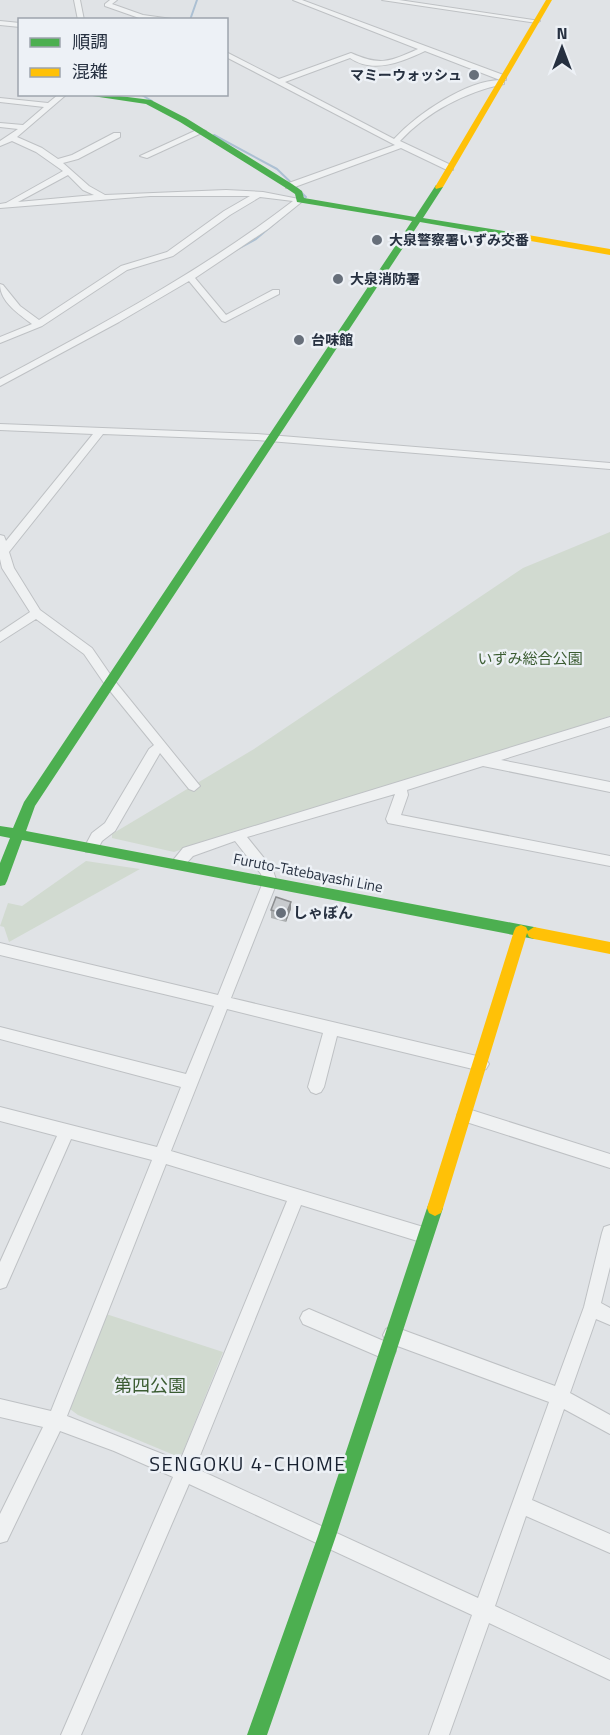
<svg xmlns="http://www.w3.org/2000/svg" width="610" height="1735" font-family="'Titillium Web','Noto Sans JP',sans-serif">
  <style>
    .green { fill: #d1dad0 }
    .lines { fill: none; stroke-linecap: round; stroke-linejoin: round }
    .stream { stroke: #acc0d3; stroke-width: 2 }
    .street-casing { stroke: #bec1c4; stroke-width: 2 }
    .street { fill: #eff1f2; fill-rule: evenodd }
    .fast { fill: #4caf50; fill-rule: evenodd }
    .slow { fill: #ffc107; fill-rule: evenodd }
    .wall { fill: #acafb1 }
    .shaded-wall { fill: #8c8e90 }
    .building { fill: #c8cbce; stroke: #8c8e90; stroke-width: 1.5 }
    .poi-dot { fill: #676f7a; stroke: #edf1f6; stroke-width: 2 }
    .labels { text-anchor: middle; stroke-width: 5; stroke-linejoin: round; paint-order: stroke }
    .far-poi-label { font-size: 14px; font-weight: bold; fill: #263040; stroke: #edf1f6; text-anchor: start }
    .park-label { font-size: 15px; fill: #3b5c32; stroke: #edf1f6 }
    .street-label { font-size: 15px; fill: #263040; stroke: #edf1f6 }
    .poi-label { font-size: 15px; font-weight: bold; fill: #263040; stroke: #edf1f6; text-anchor: start }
    .near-park-label { font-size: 18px; fill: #3b5c32; stroke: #edf1f6 }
    .near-neighbourhood-label { font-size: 20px; letter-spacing: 1.5px; fill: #182130; stroke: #edf1f6 }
  </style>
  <rect width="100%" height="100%" fill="#e0e3e6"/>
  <!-- green -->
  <path class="green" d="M610 532V716L412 781 236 831 174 852 112 838V834L254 749 523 568Z
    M86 861 140 869 9 942 4 927 0 926 8 903 22 906Z
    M106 1314 223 1352 182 1454 174 1455 78 1415 70 1409Z"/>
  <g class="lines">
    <!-- stream -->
    <path class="stream" d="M190 20 197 0
      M140 94 152 101
      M214 135 277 169 306 197 256 239 232 252"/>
    <defs>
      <path id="street" d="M74 0H80L84 20H78Z
        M110 0H117L112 4 143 15 179 20 142 19 105 6V4Z
        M293 0H302L506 76V80H500L425 51C402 62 373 74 350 58L285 82 394 139C417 114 469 78 504 80V84C465 92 427 112 400 141L453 166V170H447L401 148 292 188H286V184L395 145 226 57V52L279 79 351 53C380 66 389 62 418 49Z
        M382 0H399L540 21 537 23Z
        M0 21 20 23V27L0 25Z
        M59 94H67L17 137 42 148 58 159 72 155 114 133H120V137L78 159 63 163 89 186 105 195 226 190 263 192 304 200 268 229 195 278 226 315 273 290H279V294L225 322 222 321 189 281 119 322 0 386V379C101 325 202 271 293 201L260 197 230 215 173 256 127 270 42 326 0 343V337L32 324C19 314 0 302 0 284L3 285 20 306 39 320 121 266 167 252 224 211 250 196H150L0 208V204L6 203 63 171 36 152 12 141 0 146V141L18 129 0 127V123L23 125 44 107 0 102V98L48 103ZM68 175 83 190 94 195 18 202Z
        M199 129 206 131 147 158 140 156Z
        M0 424 257 434 610 463V469L257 440 103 434 9 552 14 568 40 610 92 648 114 680 200 786 194 791 189 789 160 753 115 831 102 841 96 852H86L84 848 92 833 105 823 149 749 154 745 106 686 84 654 36 619 0 642V632L30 612 2 568 0 559V535L4 536 6 541 93 434 0 430Z
        M610 717V726L501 760 610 782V792L483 766 407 790 408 795 401 815 610 856V866L388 823 386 819 395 794 247 837 272 868 277 882 231 998 481 1057 486 1059 489 1064 486 1069 481 1071 337 1036 324 1087 321 1092 316 1094 311 1092 308 1087 323 1033 227 1009 171 1151 430 1229 432 1235 430 1241 424 1243 301 1205 195 1468 478 1598 549 1402 392 1344 386 1341 383 1335 386 1329 392 1326 555 1386 584 1307 602 1233 604 1227 610 1225V1267L601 1303 610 1308V1325L596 1319 570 1393 610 1415V1434L564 1409 532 1500 610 1534V1553L526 1516 495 1606 610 1660V1680L489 1623 449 1735H429L472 1615 189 1484 81 1735H61L173 1477 114 1451 60 1431 7 1541 0 1543V1514L43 1427 0 1417V1399L51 1411 152 1160 71 1139 6 1287 0 1289V1262L57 1136 0 1121V1107L157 1147 181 1087 0 1039V1027L186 1074 214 1006 0 955V943L218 995 263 882 261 874 235 841 193 856 182 868H172L170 864 183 848ZM166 1164 287 1201 180 1461 67 1416Z
        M465 1108 610 1154V1168L460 1120 457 1115 460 1110Z
        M309 1309 393 1345 396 1351 393 1357 387 1360 303 1324 300 1318 303 1312Z"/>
    </defs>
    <!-- street casing -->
    <use href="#street" class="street-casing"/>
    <!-- street -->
    <use href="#street" class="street"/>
    <!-- fast -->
    <path class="fast" d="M79 94H104L151 100 186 118 292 184 302 191 304 198 415 217 436 185H439L443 187 423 218 528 235 532 238 528 241 420 222 35 806 26 831 534 927 539 929 541 933 539 937 534 939 22 840 7 881 5 885 0 886V863L10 838 0 836V826L13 828 24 802 412 221 297 202 295 194 286 188 180 122 146 104Z
      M435 1200 441 1203 443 1208 336 1536 267 1735H247L318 1536 427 1208 429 1203Z"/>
    <!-- slow -->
    <path class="slow" d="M546 0H552L443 187 436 189 435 187Z
      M528 235 610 249V255L525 240 524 238Z
      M521 925 526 927 528 931 534 927 610 942V954L534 939 529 937 527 933 443 1208 441 1213 435 1216 429 1213 427 1208 514 931 516 927Z"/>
  </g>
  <!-- wall -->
  <path class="wall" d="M291 902V909L286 922 271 918V910Z"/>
  <!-- shaded-wall -->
  <path class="shaded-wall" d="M291 902V909L286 922V914Z"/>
  <!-- building -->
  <path class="building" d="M276 897 291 902 286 914 271 910Z"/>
  <!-- markers -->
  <g class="poi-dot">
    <circle cx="474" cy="75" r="6"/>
    <circle cx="377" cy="240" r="6"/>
    <circle cx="338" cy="279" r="6"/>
    <circle cx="299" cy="340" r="6"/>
    <circle cx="281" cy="913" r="6"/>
  </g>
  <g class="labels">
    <!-- far-poi labels -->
    <g class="far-poi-label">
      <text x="462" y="80" text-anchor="end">マミーウォッシュ</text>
      <text x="389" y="245">大泉警察署いずみ交番</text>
      <text x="350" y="284">大泉消防署</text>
      <text x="311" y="345">台味館</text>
    </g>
    <!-- park labels -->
    <g class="park-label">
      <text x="530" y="664">いずみ総合公園</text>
    </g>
    <!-- street labels -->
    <g class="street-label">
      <text transform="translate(308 873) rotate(11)" y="5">Furuto-Tatebayashi Line</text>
    </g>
    <!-- poi labels -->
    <g class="poi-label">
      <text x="293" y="918">しゃぼん</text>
    </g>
    <!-- near-park labels -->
    <g class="near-park-label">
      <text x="150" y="1392">第四公園</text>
    </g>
    <!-- near-neighbourhood labels -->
    <g class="near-neighbourhood-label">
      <text x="248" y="1471">SENGOKU 4-CHOME</text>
    </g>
  </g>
  <!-- legend -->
  <rect x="18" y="18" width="210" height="78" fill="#edf1f6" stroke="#9da4ad" stroke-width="1.5"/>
  <rect x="30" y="38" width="30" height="9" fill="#4caf50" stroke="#9da4ad" stroke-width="1.5"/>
  <text x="72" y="48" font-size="18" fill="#263040">順調</text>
  <rect x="30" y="68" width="30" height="9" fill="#ffc107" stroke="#9da4ad" stroke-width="1.5"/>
  <text x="72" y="78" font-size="18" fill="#263040">混雑</text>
  <!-- north arrow -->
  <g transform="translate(562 48)" stroke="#edf1f6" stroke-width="4.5" paint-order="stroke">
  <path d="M0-4.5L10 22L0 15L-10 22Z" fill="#263040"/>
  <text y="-9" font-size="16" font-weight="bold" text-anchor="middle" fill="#263040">N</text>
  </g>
</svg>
